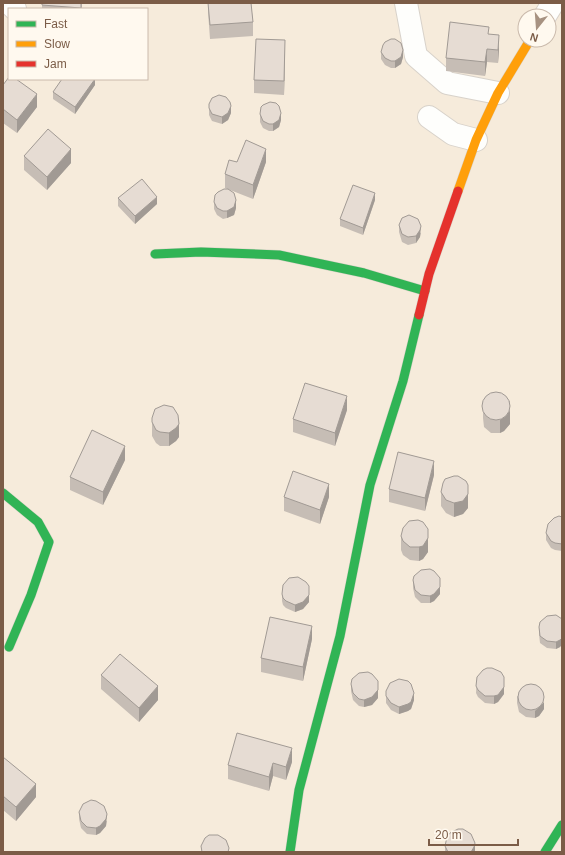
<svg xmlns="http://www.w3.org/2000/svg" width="565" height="855" font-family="Arial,sans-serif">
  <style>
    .residential { fill: #f6ebdb; fill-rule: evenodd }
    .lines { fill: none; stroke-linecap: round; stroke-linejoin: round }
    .street-casing { stroke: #d8d2ca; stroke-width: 24 }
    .fast-casing { stroke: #d9d1c7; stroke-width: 10 }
    .slow-casing { stroke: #d9d1c7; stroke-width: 10 }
    .jam-casing { stroke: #d9d1c7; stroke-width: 10 }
    .street { stroke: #fefefc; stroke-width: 22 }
    .fast { stroke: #30b455; stroke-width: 9 }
    .slow { stroke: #ff9f0a; stroke-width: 9 }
    .jam { stroke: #e5322d; stroke-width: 9 }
    .wall { fill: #c6bdb5 }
    .shaded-wall { fill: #a19a94 }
    .building { fill: #e6dcd3; stroke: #a19a94 }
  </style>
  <rect width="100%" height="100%" fill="#f9f5ec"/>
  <!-- residential -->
  <path class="residential" d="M3 3H562V852H3ZM9 9H147V79H9ZM525 16H549V40H525Z"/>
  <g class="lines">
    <defs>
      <path id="street" d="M9 3 15 9
        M406 3 416 56 447 83 498 93
        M545 16 553 3
        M429 117 453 134 476 140"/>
      <path id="fast" d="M155 254 201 252 279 255 364 273 425 291
        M3 493 38 522 49 542 31 595 9 647
        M290 852 299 790 340 636 370 485 403 381 419 315
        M545 852 562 825"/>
      <path id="slow" d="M458 191 476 140 498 93 530 40"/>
      <path id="jam" d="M419 315 429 274 458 191"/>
    </defs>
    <!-- street casing -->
    <use href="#street" class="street-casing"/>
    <!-- fast casing -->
    <use href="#fast" class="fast-casing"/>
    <!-- slow casing -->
    <use href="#slow" class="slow-casing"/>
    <!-- jam casing -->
    <use href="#jam" class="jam-casing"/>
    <!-- street -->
    <use href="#street" class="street"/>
    <!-- fast -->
    <use href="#fast" class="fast"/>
    <!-- slow -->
    <use href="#slow" class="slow"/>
    <!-- jam -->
    <use href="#jam" class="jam"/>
  </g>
  <!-- wall -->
  <path class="wall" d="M42 3H82V9H42Z
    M208 3H251L253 22V36L210 39 208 12Z
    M489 34 499 49 498 63 487 62 485 76 446 71V58Z
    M381 52 403 57 401 64 395 68H391L385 65 381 59Z
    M285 54 284 95 254 93V80Z
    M95 79V85L75 114 53 99V92Z
    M3 85 37 107 17 133 3 123Z
    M209 104 231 113 228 120 222 124 212 121 209 115Z
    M260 114 281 120 279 127 273 131H269L263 128 260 122Z
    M24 156 71 163 47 190 24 170Z
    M237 162H266L253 199 225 188V174Z
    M118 198 157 204 135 224 118 206Z
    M375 200 363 235 340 226V219Z
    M214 202 236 208 234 215 227 218 223 219 217 215 214 209Z
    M399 225 421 233 420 237 416 243 408 245 402 242 399 232Z
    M510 401V424L504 431 500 433H491L484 427 483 418V404Z
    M347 410 335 446 293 432V419Z
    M152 418 179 437 176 441 169 446H160L156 443 152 436Z
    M125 460 103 505 70 490V477Z
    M434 475 425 511 389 502V489Z
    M468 485V508L463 514 454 517 446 513 441 506V492Z
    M284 497H329L320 524 284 511Z
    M562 517V551L555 550 551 548 546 540V533Z
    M428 529V552L423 559 419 561 410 560 403 555 401 550V536Z
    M440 578V594L434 601 430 603H421L415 597 413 588V580Z
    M282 594 309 602 303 609 295 612 286 608 283 605 282 601Z
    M540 622 560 647 556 649 547 648 540 643 539 634V627Z
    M312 639 303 681 261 672V658Z
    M101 675 158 700 139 722 101 689Z
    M477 677 504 694 498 702 494 704 485 703 478 697 476 693Z
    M378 681V698L372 705 364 707 359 706 353 700 351 691V684Z
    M386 691 414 700 411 709 408 711 399 714 391 710 386 703Z
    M517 696 544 709 539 716 535 718 526 717 519 712 517 703Z
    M3 757 36 797 16 821 3 810Z
    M292 762 286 780 273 776 269 791 228 779V765Z
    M79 812 107 821 106 826 100 833 96 835 87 834 81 828 79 819Z
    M445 846 475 852H445Z"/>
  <!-- shaded-wall -->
  <path class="shaded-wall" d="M499 35V49L498 63V50Z
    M285 40V54L284 95V81Z
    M487 49V62L485 76V62Z
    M403 50V57L401 64 395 68V61Z
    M95 79V85L75 114V107Z
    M37 94V107L17 133V120Z
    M231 106V113L228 120 222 124V117Z
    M281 113V120L279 127 273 131V124Z
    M71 149V163L47 190V177Z
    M266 149V162L253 199V185Z
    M375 193V200L363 235V228Z
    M157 197V204L135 224V216Z
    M236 200V208L234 215 227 218V211Z
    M421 226 420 237 416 243V236Z
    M347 396V410L335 446V433Z
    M510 411V424L504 431 500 433V420Z
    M179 424V437L176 441 169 446V433Z
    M125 446V460L103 505V492Z
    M434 461V475L425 511V498Z
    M329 484V497L320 524V510Z
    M468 494V508L463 514 454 517V503Z
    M428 538V552L423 559 419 561V547Z
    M440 587V594L434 601 430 603V596Z
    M309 595V602L303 609 295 612V605Z
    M312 626V639L303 681V667Z
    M562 638V645L560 647 556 649V642Z
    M158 686V700L139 722V708Z
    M504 687V694L498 702 494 704V696Z
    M378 690V698L372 705 364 707V700Z
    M414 693V700L411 709 408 711 399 714V707Z
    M544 702V709L539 716 535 718V711Z
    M292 748V762L286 780V767Z
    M273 763V776L269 791V777Z
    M36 784V797L16 821V807Z
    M107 814 106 826 100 833 96 835V828Z
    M475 843V852H471Z"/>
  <!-- building -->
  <path class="building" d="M42 3H81V8L42 5Z
    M208 3H251L253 22 210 25Z
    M450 22 489 27 488 34 499 35 498 50 487 49 485 62 446 58Z
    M256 39 285 40 284 81 254 80Z
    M391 39H395L401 43 403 50 401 57 395 61H391L385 58 381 52 383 45 385 42Z
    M9 77V79H16L37 94 17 120 3 109V85Z
    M62 79H95L75 107 53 92Z
    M219 95 226 97 230 102 231 106 228 113 222 117 212 114 209 108V104L212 98Z
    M270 102 276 103 279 106 281 113 279 120 273 124H269L263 121 260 114 261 107 263 105Z
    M48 129 71 149 47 177 24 156Z
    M246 140 266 149 253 185 225 174 229 160 237 162Z
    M142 179 157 197 135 216 118 198Z
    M353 185 375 193 363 228 340 219Z
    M224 189H228L234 193 236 200 234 207 227 211H223L217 208 214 202 215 195 218 192Z
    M409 215 418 219 421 226 420 230 416 236 408 237 402 234 399 225 402 218Z
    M305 383 347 396 335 433 293 419Z
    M482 406a14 14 0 1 1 28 0a14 14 0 1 1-28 0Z
    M164 405 173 407 178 415 179 424 176 428 169 433 160 432 156 430 152 422V418L155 409Z
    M92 430 125 446 103 492 70 477Z
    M398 452 434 461 425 498 389 489Z
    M293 471 329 484 320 510 284 497Z
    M454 476H458L466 481 468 485V494L463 501 454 503 446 500 441 492 443 483 445 479Z
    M559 516 562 517V544L555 543 551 541 546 533 548 524 554 518Z
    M418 520 423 522 428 529V538L423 546 419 547H410L403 541 401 536 403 528 409 521Z
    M430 569 434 571 440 578V587L434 594 430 596 421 595 415 590 413 580 414 576 421 570Z
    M298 577 306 582 309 586V595L303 602 295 605 286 601 283 598 282 594 283 585 289 578Z
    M556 615 562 619V638L560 640 556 642 547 641 540 636 539 627 540 622 547 616Z
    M270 617 312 626 303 667 261 658Z
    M120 654 158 686 139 708 101 675Z
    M487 668H492L501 672 504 677V687L498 695 494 696H485L478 690 476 686 477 677 483 670Z
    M368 672 372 674 378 681V690L372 697 364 700 359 699 353 693 351 684 352 679 359 673Z
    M399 679 408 681 411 684 414 693 411 702 408 704 399 707 391 703 386 696V691L390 683Z
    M518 697a13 13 0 1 1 26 0a13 13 0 1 1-26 0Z
    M237 733 292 748 286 767 273 763 269 777 228 765Z
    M3 757 36 784 16 807 3 796Z
    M91 800 96 801 104 806 107 814 106 819 100 826 96 828 87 827 81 821 79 812 83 804Z
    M458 829H463L471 834 475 843 474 847 471 852H448L445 846 447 837 450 833Z
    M209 835H218L226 840 229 848 228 852H202L201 846 205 838Z"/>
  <!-- border -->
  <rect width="565" height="855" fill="none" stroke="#7b5c47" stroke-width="8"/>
  <!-- legend -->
  <rect x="8" y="8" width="140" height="72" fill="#fff9ef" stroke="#cabaac"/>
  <rect x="16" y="21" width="20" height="6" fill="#30b455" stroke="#cabaac"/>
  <text x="44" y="28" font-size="12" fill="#7b5c47">Fast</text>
  <rect x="16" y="41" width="20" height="6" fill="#ff9f0a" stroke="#cabaac"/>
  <text x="44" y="48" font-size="12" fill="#7b5c47">Slow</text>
  <rect x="16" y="61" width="20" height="6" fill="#e5322d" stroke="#cabaac"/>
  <text x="44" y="68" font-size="12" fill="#7b5c47">Jam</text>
  <!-- north arrow -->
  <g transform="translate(537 28) rotate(197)"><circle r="19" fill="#fff9ef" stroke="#cabaac"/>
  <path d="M0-3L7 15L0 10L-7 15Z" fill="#a79281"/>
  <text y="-6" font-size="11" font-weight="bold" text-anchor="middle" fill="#7b5c47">N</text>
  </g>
  <!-- scale -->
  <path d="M429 839v6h89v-6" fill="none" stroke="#7b5c47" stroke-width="2"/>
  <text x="435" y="839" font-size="12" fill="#7b5c47" stroke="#fff9ef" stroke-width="3" paint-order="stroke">20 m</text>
</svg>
